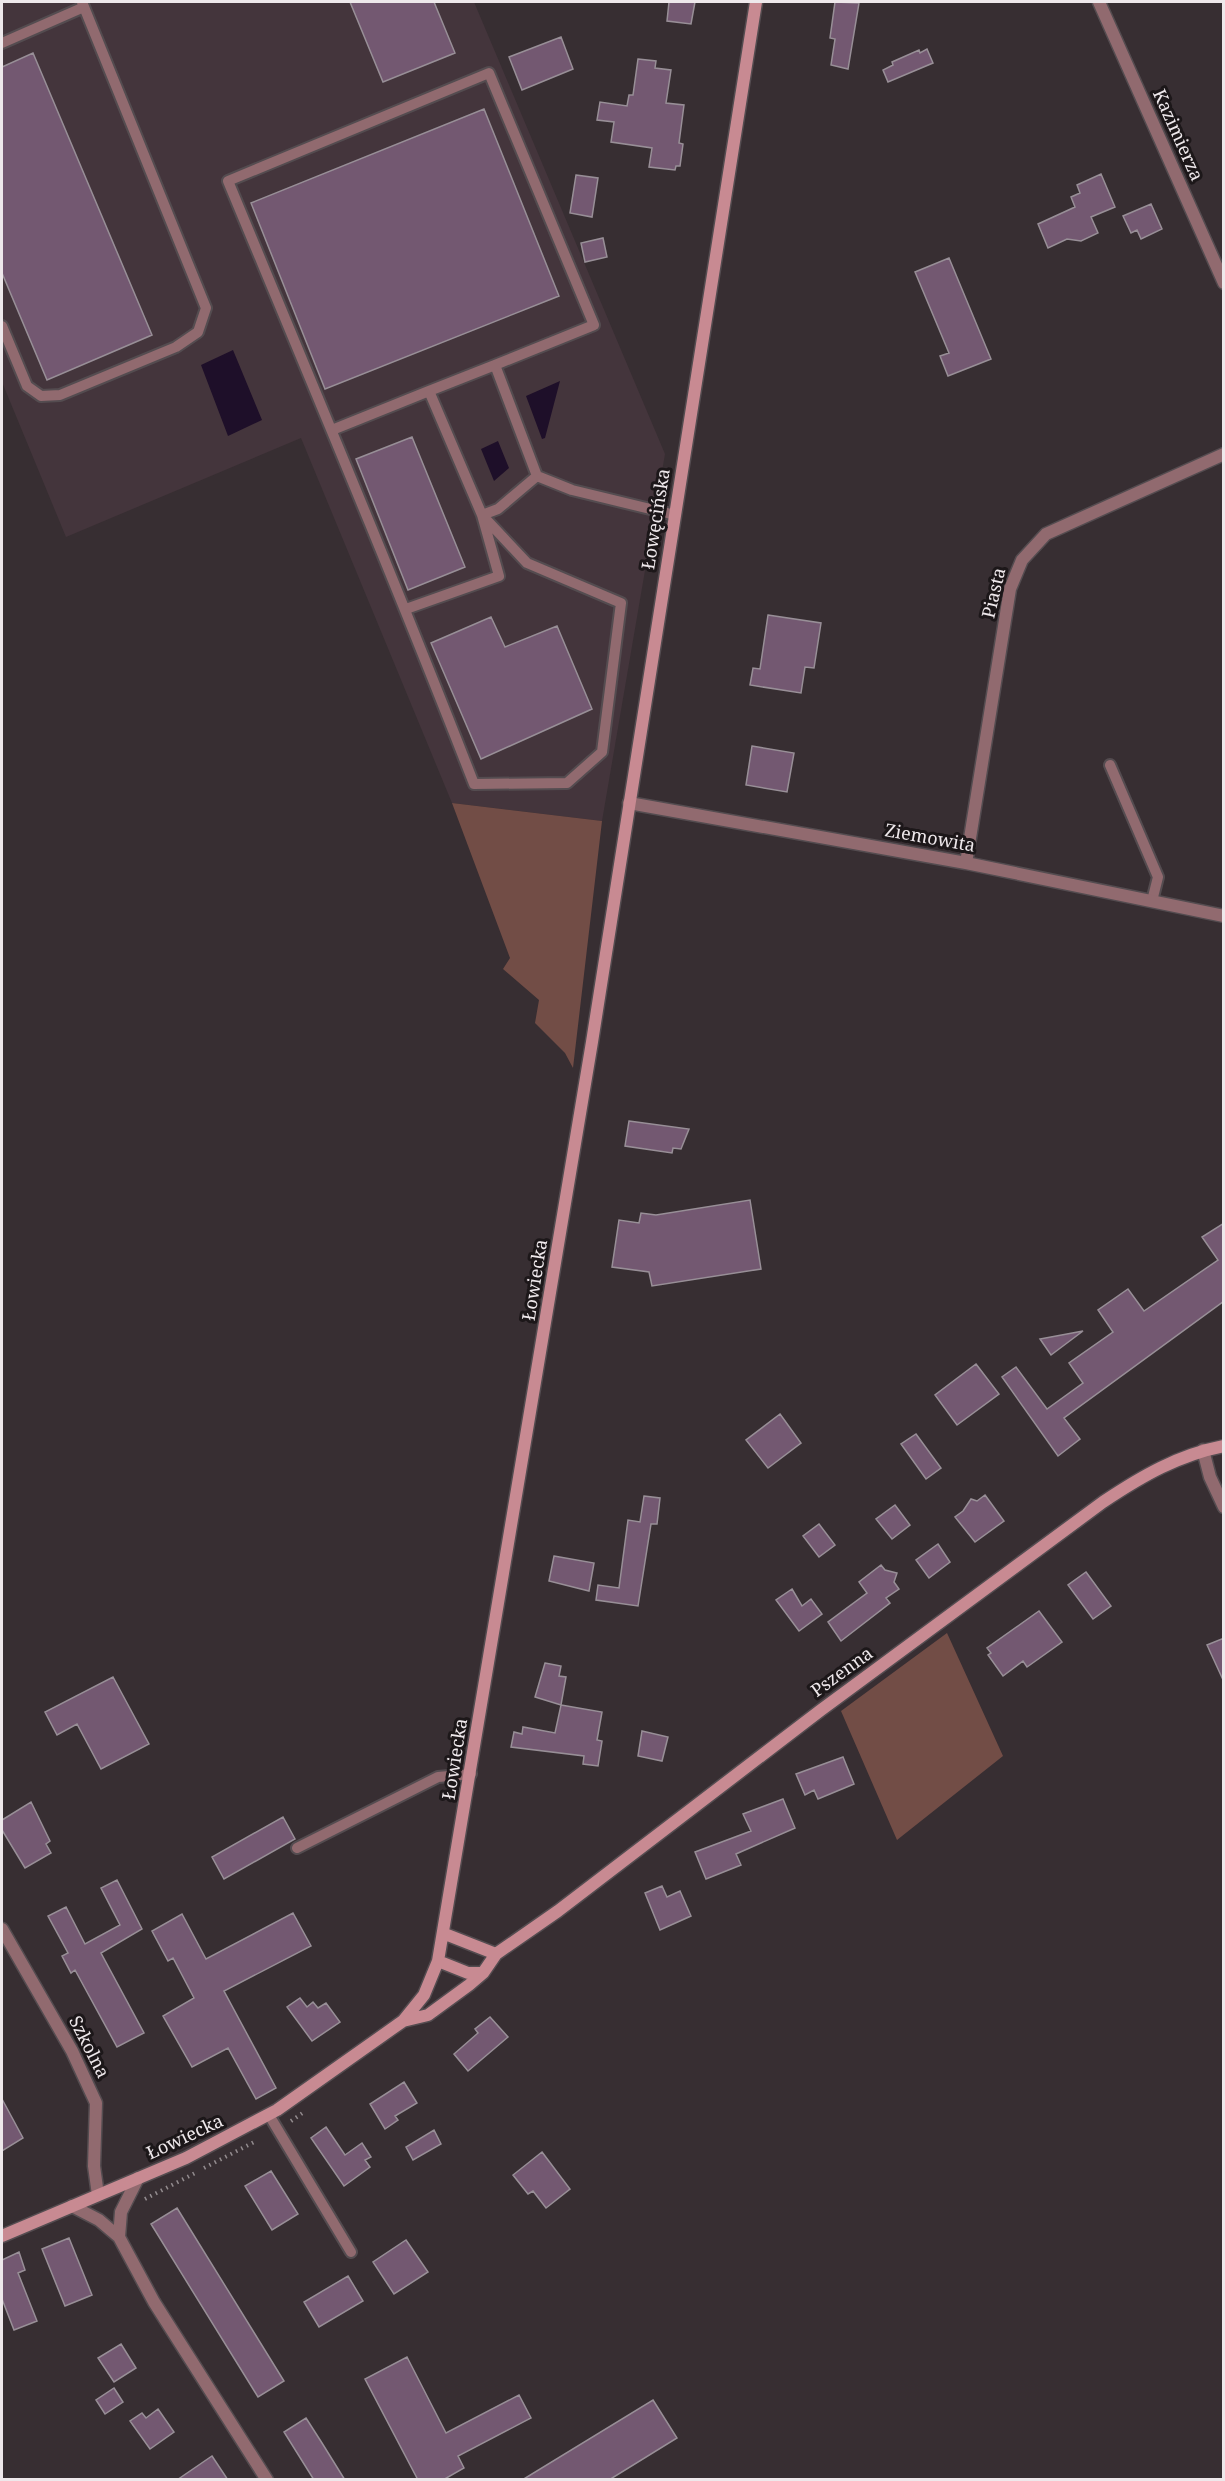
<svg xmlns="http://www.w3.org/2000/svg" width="1225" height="2481" font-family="'Noto Serif',serif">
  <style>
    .built { fill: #44353c }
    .green { fill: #724d46 }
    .water { fill: #1e0f29 }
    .building { fill: #735871; stroke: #988f97; stroke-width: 1.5 }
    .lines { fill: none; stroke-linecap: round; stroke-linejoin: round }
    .lane-casing { stroke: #544c50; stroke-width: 14 }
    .street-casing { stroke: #544c50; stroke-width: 15 }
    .secondary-casing { stroke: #544c50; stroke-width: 15 }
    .path { stroke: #938c8f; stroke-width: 4; stroke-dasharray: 1.5 4.5; stroke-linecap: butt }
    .lane { stroke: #916a6f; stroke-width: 10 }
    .street { stroke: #916a6f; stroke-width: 12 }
    .secondary { stroke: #c88a92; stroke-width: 12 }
    .labels { text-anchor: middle; stroke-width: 6; stroke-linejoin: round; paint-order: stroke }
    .street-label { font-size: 18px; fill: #eee8eb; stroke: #1c1719 }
  </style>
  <rect width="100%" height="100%" fill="#372e32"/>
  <!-- built -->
  <path class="built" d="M2 2H474L665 454 602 821 452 803 301 438 66 537 2 382Z"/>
  <!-- green -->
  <path class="green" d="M452 803 602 821 573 1068 565 1053 535 1023 539 1000 503 969 510 958Z
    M947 1633 1003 1756 897 1840 841 1711Z"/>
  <!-- water -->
  <path class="water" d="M233 350 262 420 228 436 201 365Z
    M560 381 545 438 542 439 526 396Z
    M498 441 509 468 494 481 481 449Z"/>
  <!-- building -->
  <path class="building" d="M350 2H434L455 53 383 82Z
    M669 2H695L691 24 667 21Z
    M835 2 859 3 848 69 831 65 835 39 830 38Z
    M561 37 573 69 522 90 509 57Z
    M927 49 933 63 888 82 883 70 893 65 892 62 919 50 920 53Z
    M33 53 152 335 47 380 2 273V67Z
    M638 59 656 61 655 68 671 70 666 103 684 105 679 143 683 144 680 166H676L675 170 649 167 652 148 611 142 614 122 597 120 600 102 627 106 629 95H633Z
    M484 109 559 296 325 389 251 203Z
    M1101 174 1115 207 1091 217 1098 233 1081 241 1067 239 1048 248 1038 224 1075 207 1071 197 1080 193 1077 185Z
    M576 175 598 178 592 217 570 213Z
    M1151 204 1162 229 1141 239 1137 230 1131 233 1123 216Z
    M603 238 607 257 585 262 581 243Z
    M949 258 991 359 948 376 940 356 949 353 915 272Z
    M412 437 465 567 408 590 356 459Z
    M768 615 821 623 814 668 805 667 801 693 750 685 753 668 760 669Z
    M491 617 505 647 557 626 592 709 481 759 431 643Z
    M752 746 794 753 787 792 746 785Z
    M629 1121 689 1129 681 1149 673 1148 672 1153 625 1146Z
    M750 1200 761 1269 652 1286 649 1272 612 1267 619 1220 639 1223 641 1213 656 1215Z
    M1224 1223V1301L1064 1418 1080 1439 1058 1456 1002 1377 1016 1367 1047 1409 1083 1383 1069 1363 1113 1332 1098 1310 1128 1289 1144 1311 1218 1260 1202 1237Z
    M1083 1331 1051 1355 1040 1339Z
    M976 1364 999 1394 957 1425 935 1395Z
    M780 1414 801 1443 768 1468 746 1440Z
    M916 1434 941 1468 926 1479 901 1444Z
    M985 1495 1004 1521 975 1542 955 1517 963 1511 971 1499 977 1501Z
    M644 1496 660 1498 657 1524H651L638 1606 596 1600 598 1585 619 1588 628 1520 640 1522Z
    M895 1505 910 1525 892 1539 876 1519Z
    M819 1524 835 1545 819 1557 803 1536Z
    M938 1544 950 1562 929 1578 916 1560Z
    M554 1556 594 1563 589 1591 549 1581Z
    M881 1565 885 1570 897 1573 894 1582 899 1589 886 1598 890 1603 841 1641 828 1622 867 1593 859 1582Z
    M1086 1572 1111 1606 1093 1619 1068 1585Z
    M792 1589 802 1606 811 1599 822 1614 799 1631 776 1600Z
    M1039 1611 1062 1642 1027 1667 1023 1661 1003 1676 988 1655 991 1653 987 1648Z
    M1224 1638V1682L1207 1645Z
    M545 1663 561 1666 559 1676 566 1677 561 1705 535 1697Z
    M113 1677 149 1744 101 1769 77 1724 57 1735 45 1712Z
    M561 1705 602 1712 597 1740 602 1741 598 1766 583 1764 584 1756 511 1747 514 1732 522 1734 523 1727 555 1733Z
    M642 1731 668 1737 662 1761 638 1756Z
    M843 1757 854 1784 818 1799 814 1790 805 1795 796 1774Z
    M783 1799 795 1828 736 1854 741 1865 706 1879 695 1852 751 1831 743 1814Z
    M31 1802 50 1841 46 1844 51 1853 25 1868 2 1830V1820Z
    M283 1817 295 1839 224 1879 212 1857Z
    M117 1880 142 1929 101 1953 144 2033 117 2047 75 1970 71 1973 62 1956 68 1953 48 1916 66 1907 85 1944 120 1925 101 1888Z
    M662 1886 667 1897 680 1891 691 1916 660 1930 645 1893Z
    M293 1913 311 1946 224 1991 276 2088 256 2099 228 2048 192 2067 163 2016 194 1998 173 1958 168 1961 152 1931 182 1914 206 1959Z
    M300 1998 307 2007 313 2002 318 2008 326 2003 340 2022 312 2041 287 2007Z
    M490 2017 508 2037 468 2071 454 2054 478 2033 475 2029Z
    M404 2082 417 2103 395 2116 398 2120 385 2129 370 2104Z
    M2 2099 23 2138 2 2151Z
    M326 2127 345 2155 362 2143 371 2157 365 2160 370 2167 344 2186 311 2138Z
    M434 2130 441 2144 413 2160 406 2147Z
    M542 2152 570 2189 546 2208 533 2191 528 2194 513 2175Z
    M271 2171 298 2214 272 2230 245 2186Z
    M177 2208 284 2381 258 2397 151 2224Z
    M69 2238 92 2295 65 2306 42 2249Z
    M406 2240 428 2272 394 2294 373 2262Z
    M19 2252 25 2270 18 2273 37 2321 14 2330 2 2299V2260Z
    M348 2276 363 2301 319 2327 304 2302Z
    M121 2344 136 2368 114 2382 98 2358Z
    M407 2357 446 2433 519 2395 531 2418 458 2456 464 2468 443 2480H418L365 2379Z
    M114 2388 123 2402 105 2414 96 2400Z
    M653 2400 677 2438 609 2480H522Z
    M158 2409 174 2432 150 2449 130 2421 142 2413 146 2418Z
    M306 2418 322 2443 345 2480H314L284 2432Z
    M212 2456 228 2480H177Z"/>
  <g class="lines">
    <defs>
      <path id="lane" d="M2 43 84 7
        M2 326 27 386 41 396 60 395 176 347 198 332 206 308 82 2
        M429 391 495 365
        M332 430 429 391 482 515 527 563 621 603 602 752 567 783 474 784C395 581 311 381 228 181L489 73 594 325 495 365 537 476 572 490 675 515
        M406 609 499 576 482 515 498 509 537 476
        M1110 765 1158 877 1152 901
        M297 1848 438 1777 471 1774
        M269 2115 351 2252"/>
      <path id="street" d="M1099 2 1224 283
        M629 803 966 863 1224 916
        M966 863 1010 589 1022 560 1046 534 1224 454
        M1203 1450 1210 1477 1224 1507
        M2 1929 72 2051 96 2103 94 2166 98 2195
        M72 2206 99 2220 119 2237 121 2212 138 2178
        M119 2237 154 2302 267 2480"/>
      <path id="secondary" d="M445 1934 496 1954
        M438 1961 468 1973H483
        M403 2021 428 2015 469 1985 483 1973 496 1954 558 1911 821 1710 1103 1502C1142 1476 1178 1455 1224 1446
        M2 2236 186 2158 277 2110 403 2021 424 1995 438 1961 592 1042 756 2"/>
    </defs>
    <!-- lane casing -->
    <use href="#lane" class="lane-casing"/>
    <!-- street casing -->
    <use href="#street" class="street-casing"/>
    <!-- secondary casing -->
    <use href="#secondary" class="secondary-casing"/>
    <!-- path -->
    <path class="path" d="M291 2121 304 2112
      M204 2168 256 2141
      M145 2199 197 2172"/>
    <!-- lane -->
    <use href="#lane" class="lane"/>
    <!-- street -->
    <use href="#street" class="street"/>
    <!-- secondary -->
    <use href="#secondary" class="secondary"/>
  </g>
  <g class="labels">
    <!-- street labels -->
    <g class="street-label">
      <text transform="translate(1178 135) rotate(66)" y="6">Kazimierza</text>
      <text transform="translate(656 519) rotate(-81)" y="6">Łowęcińska</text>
      <text transform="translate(994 593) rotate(-77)" y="6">Piasta</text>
      <text transform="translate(930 838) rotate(10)" y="6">Ziemowita</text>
      <text transform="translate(535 1280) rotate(-81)" y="6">Łowiecka</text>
      <text transform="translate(842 1672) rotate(-36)" y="6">Pszenna</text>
      <text transform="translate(455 1759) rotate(-81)" y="6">Łowiecka</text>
      <text transform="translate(89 2047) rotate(63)" y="6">Szkolna</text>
      <text transform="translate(185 2137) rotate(-25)" y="6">Łowiecka</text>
    </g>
  </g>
  <!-- border -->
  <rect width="1225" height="2481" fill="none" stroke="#eee8eb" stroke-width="6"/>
</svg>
